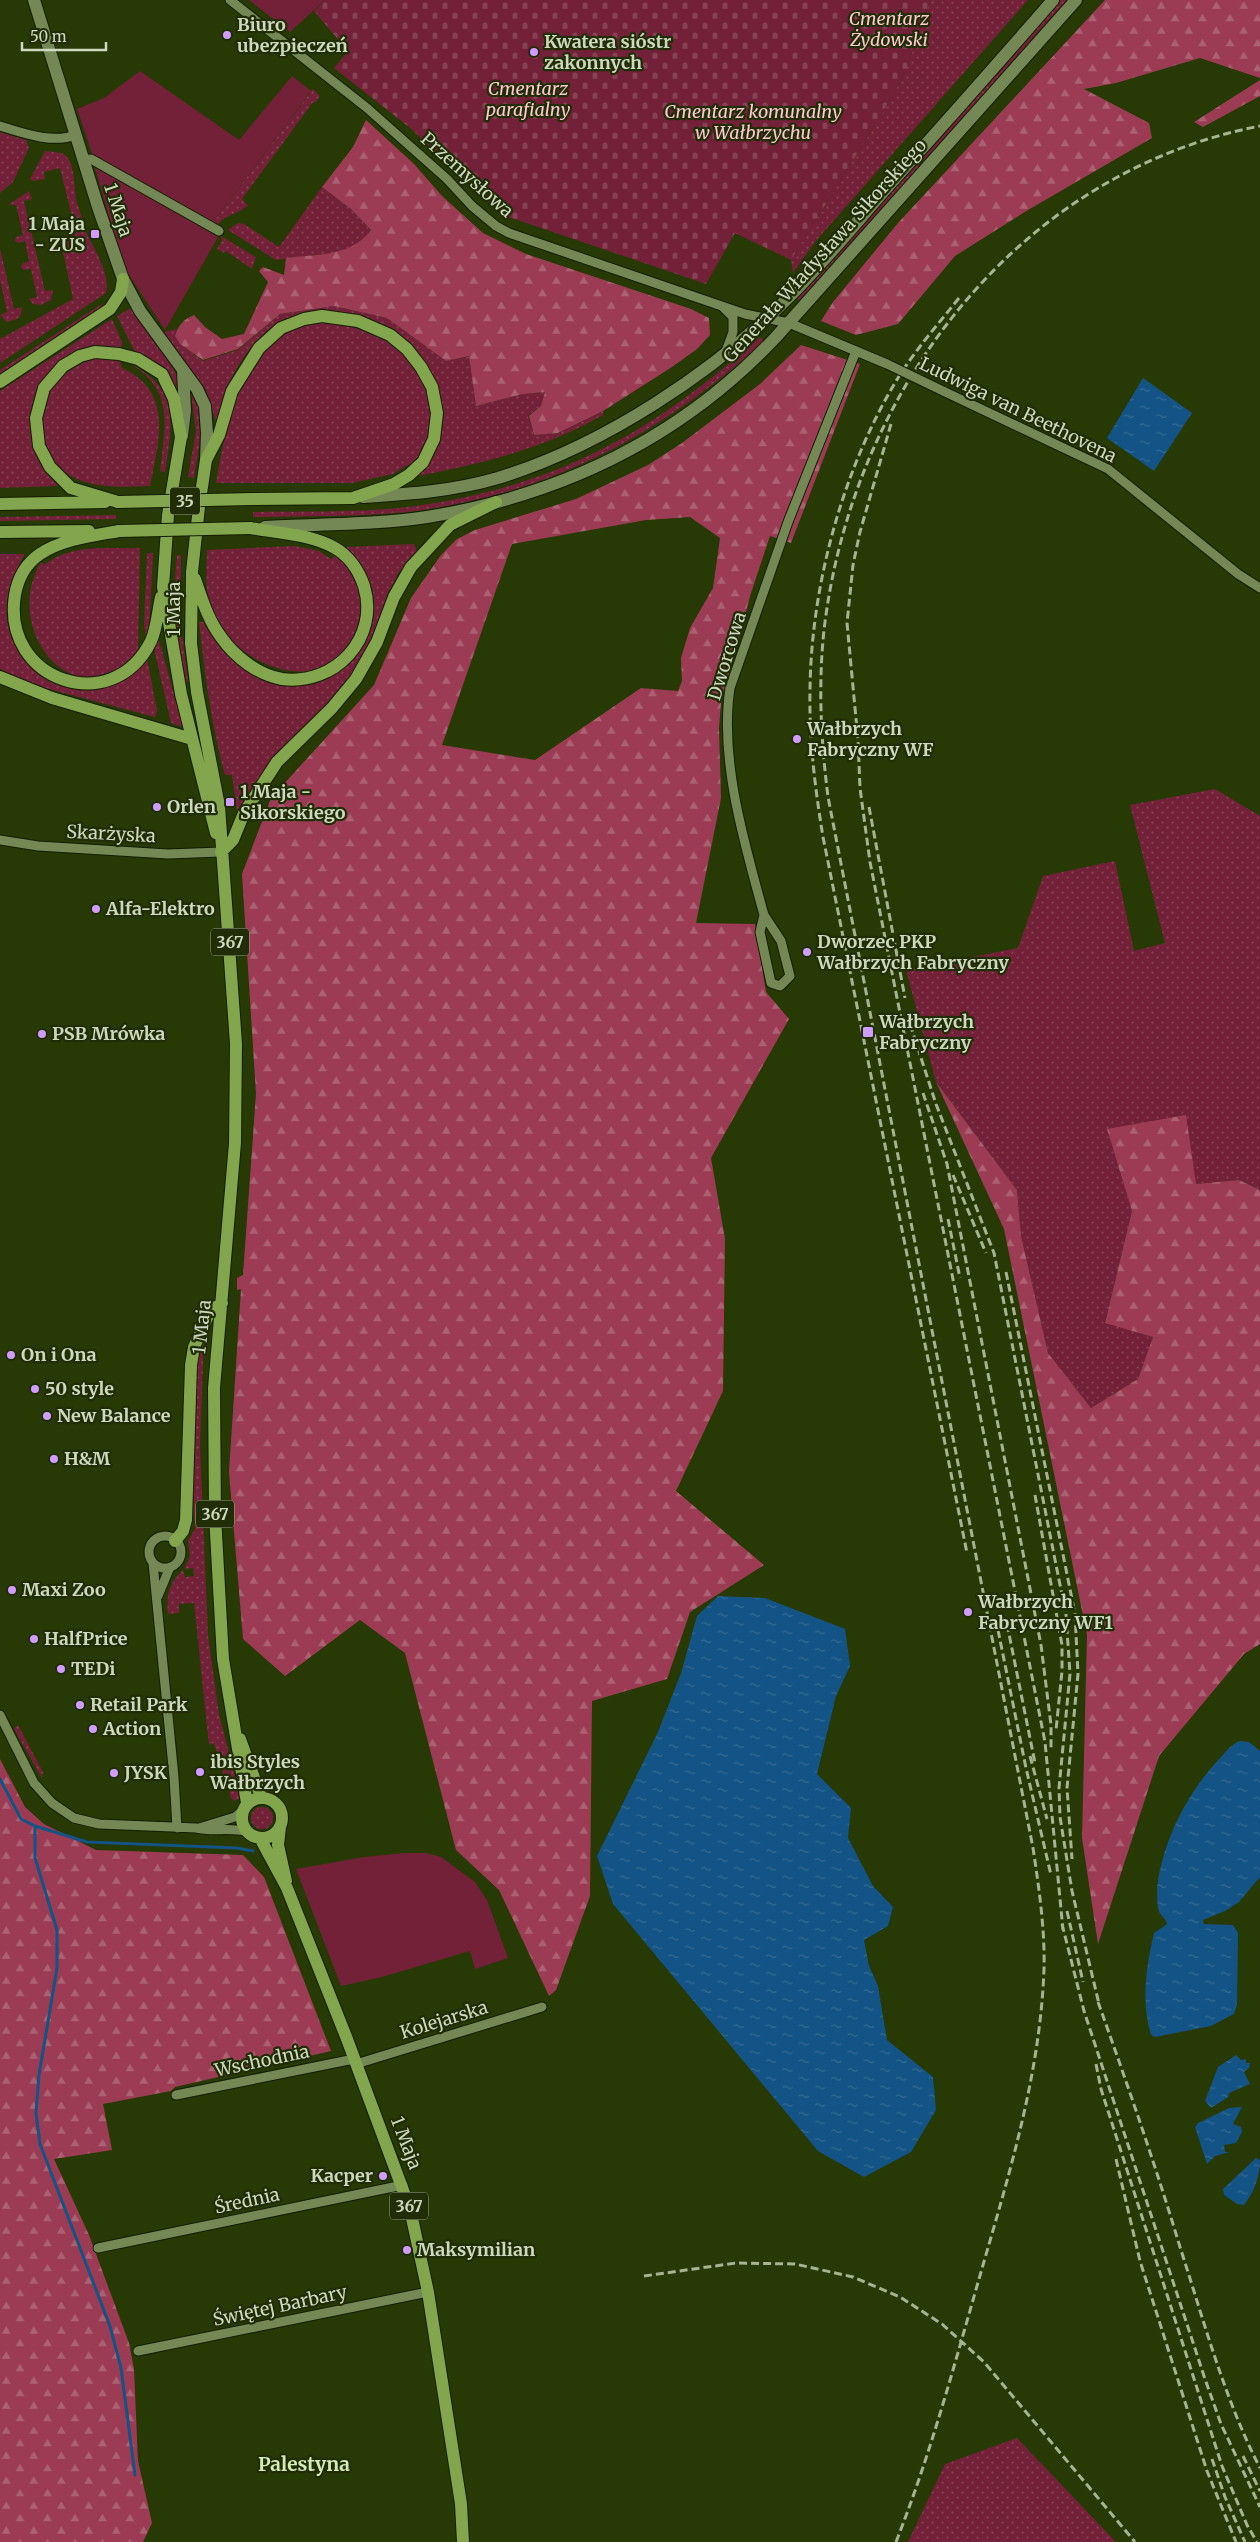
<svg xmlns="http://www.w3.org/2000/svg" width="1260" height="2542" font-family="Merriweather,serif">
  <style>
    .grass { fill: url(#grass-dots) }
    .forest { fill: url(#forest-firs); fill-rule: evenodd }
    .cemetery { fill: url(#cemetery-stones) }
    .green { fill: #732138 }
    .water { fill: url(#water-ripples) }
    .lines { fill: none; stroke-linecap: round; stroke-linejoin: round }
    .stream { stroke: #135385; stroke-width: 3 }
    .street-casing { stroke: #121e00; stroke-width: 11 }
    .secondary-casing { stroke: #121e00; stroke-width: 14 }
    .primary-casing { stroke: #121e00; stroke-width: 14 }
    .street { stroke: #738855; stroke-width: 9 }
    .secondary { stroke: #738855; stroke-width: 12 }
    .primary { stroke: #83a54d; stroke-width: 12 }
    .rail { stroke: #a6b493; stroke-width: 3; stroke-dasharray: 8 4; stroke-linecap: butt }
    .street-bridge-casing { stroke: #121e00; stroke-width: 11; stroke-linecap: butt }
    .primary-bridge-casing { stroke: #121e00; stroke-width: 14; stroke-linecap: butt }
    .street-bridge { stroke: #738855; stroke-width: 9 }
    .primary-bridge { stroke: #83a54d; stroke-width: 12 }
    .poi-dot { fill: #d09dff; stroke: #202d07; stroke-width: 2 }
    .labels { text-anchor: middle; stroke-width: 4.5; stroke-linejoin: round; paint-order: stroke }
    .shield { fill: #202d07; stroke: #99a587; stroke-width: 1 }
    .shield-label { font-size: 16px; font-weight: bold; fill: #cdd9be }
    .park-label { font-size: 18px; font-style: italic; fill: #fec8d1; stroke: #202d07 }
    .poi-label { font-size: 18px; font-weight: bold; fill: #cdd9be; stroke: #202d07; text-anchor: start }
    .street-label { font-size: 18px; fill: #cdd9be; stroke: #202d07 }
    .neighbourhood-label { font-size: 19px; font-weight: bold; fill: #d3ebb4; stroke: #202d07 }
  </style>
  <defs>
    <pattern id="grass-dots" width="8" height="8" patternUnits="userSpaceOnUse" patternTransform="scale(1.25)"><rect width="8" height="8" fill="#732138"/><path d="M2 2h.1M6 6h.1" fill="none" stroke="#864153" stroke-width="1.8" stroke-linecap="round"/></pattern>
    <pattern id="forest-firs" width="22" height="20" patternUnits="userSpaceOnUse" patternTransform="scale(1.25)"><rect width="22" height="20" fill="#9b3c54"/><path d="M5 1l3.5 6h-7zM16 11l3.5 6h-7z" fill="#ac6172"/></pattern>
    <pattern id="cemetery-stones" width="16" height="16" patternUnits="userSpaceOnUse" patternTransform="scale(1.25)"><rect width="16" height="16" fill="#732138"/><path d="M2 7V4a2 2 0 0 1 4 0v3zM10 15v-3a2 2 0 0 1 4 0v3z" fill="#864153"/></pattern>
    <pattern id="water-ripples" width="26" height="14" patternUnits="userSpaceOnUse" patternTransform="scale(1.25)"><rect width="26" height="14" fill="#135385"/><path d="M2 4q2-2 4 0t4 0M15 11q2-2 4 0t4 0" fill="none" stroke="#346b94"/></pattern>
  </defs>
  <rect width="100%" height="100%" fill="#273904"/>
  <!-- grass -->
  <path class="grass" d="M930 0H1028L814 243 793 273 791 260 883 112 906 70Z
    M1060 0H1068L801 302 797 298Z
    M313 89 320 96 315 103 313 102 242 199 248 205C239 214 226 214 217 225L213 222Z
    M0 132 26 140 29 148 13 182 0 193Z
    M45 151 62 153C77 161 73 188 77 203 81 213 83 226 88 236 96 252 110 274 106 293L0 363V339L73 299 60 237 76 233 60 168 44 172 45 179 33 181 30 179Z
    M322 187 351 209 371 230 360 243 341 252 276 260 228 230 238 223 244 224 279 247Z
    M29 191 32 199 24 201 45 291 53 290 51 300 41 305 33 304 29 299 37 297 31 269 23 270 21 267 22 264 29 261 25 241 18 243 15 241 16 237 23 235 16 205H8Z
    M221 236 256 257 252 269 226 251 224 253 217 249 222 241Z
    M0 248 14 309 22 307 21 315 17 319 7 322 0 315 7 312 0 279Z
    M102 304 104 308 0 375V370Z
    M334 306 387 318 446 361 469 356 476 406 523 394 545 392 541 406 528 416 534 435 559 433 603 411V415C545 448 483 464 418 476 466 430 438 361 389 328 373 317 353 318 335 316 306 313 291 312 267 331 250 345 234 370 226 390 222 400 220 413 216 422L206 390 163 332 177 329 175 336 180 344 203 361 238 350 280 314Z
    M131 308 171 365 179 380V395L168 375 135 352 117 316Z
    M112 319 122 342 121 348C95 343 86 348 65 364 58 370 50 375 44 381 25 401 28 439 39 462 44 471 52 479 58 486L0 488V391Z
    M320 323C343 325 366 328 386 340 429 366 448 431 409 468L407 465 393 474 352 483H216C227 422 242 329 320 323Z
    M760 337 764 341C661 435 548 495 408 512 357 517 305 516 253 517V512C307 511 362 513 416 506 560 485 653 432 760 337Z
    M97 358 119 359 122 368C174 392 159 440 150 486 124 487 95 489 71 476 42 461 34 421 49 393 58 375 79 363 97 358Z
    M131 364C181 390 172 424 165 472L160 471C165 427 175 391 131 364Z
    M193 391C207 419 198 449 194 478L188 477 196 430 191 393Z
    M116 515V519L0 521V517Z
    M414 544 417 551 399 572 388 593 376 632 346 687 277 756 252 789 238 817 232 775H225C211 724 205 674 199 622H203C211 635 220 647 231 657 243 667 278 686 293 686 349 688 389 628 368 577 363 566 354 556 346 547Z
    M295 546 319 551 331 559 336 555C353 571 365 592 360 616 344 703 241 677 212 611 204 593 207 569 207 550Z
    M140 548 138 652C76 724 0 630 41 562L44 565C72 543 107 549 140 548Z
    M147 553H153L149 629 146 641 144 622Z
    M0 554H25C14 572 4 597 7 619 17 691 102 714 147 658L157 711 155 717 30 684 0 669Z
    M177 555H181L180 621 188 681 186 683C174 643 173 597 177 555Z
    M159 640 183 727 171 723 155 653V646Z
    M1215 789 1260 816V1190L1239 1180 1196 1184 1107 1129 1132 1211 1105 1322 1153 1337 1138 1379 1091 1408 1048 1353 1021 1236 1017 1190 936 1082 906 970 1018 948 1043 876 1115 861 1134 951 1165 943 1130 805Z
    M204 1336 200 1446 208 1635 219 1714 240 1798 234 1801 231 1798 214 1743 209 1745 194 1603 179 1604V1613L168 1614C166 1596 169 1582 183 1570L185 1577 194 1576 193 1568 184 1569 190 1556 188 1541 195 1529 192 1478 196 1359Z
    M18 1725 43 1772 42 1778 14 1729Z
    M251 1818a11 11 0 1 1 22 0a11 11 0 1 1-22 0Z
    M1017 2438 1116 2542H908L945 2464Z"/>
  <!-- forest -->
  <path class="forest" d="M1105 0H1260V78L1200 58 1116 83 1084 89 1149 123 1152 138 1028 210 955 256 898 324 856 335 821 321 833 302 898 223Z
    M1260 80V96L1203 127 1194 122Z
    M366 120 414 164 442 196 483 233 526 254 691 309 709 318 710 335 697 349 672 367 603 411 558 433 534 435 529 416 541 406 545 392 523 394 476 406 469 356 446 361 387 318 334 306 280 314 238 349 203 360 180 344 175 336C179 324 183 320 194 315L205 327 222 339 244 334 268 282 259 271 263 267 284 275 286 258C317 254 351 257 371 230L351 209 322 187 353 147Z
    M801 345 860 364 791 543 770 536 751 593 721 703 719 728 721 798 696 923 755 924 766 992 789 1019 711 1158 725 1239 723 1391 676 1491 764 1565 690 1612 667 1679 592 1701 590 1896 556 1990 549 1996 499 1890 456 1850 405 1653 360 1620 285 1676 243 1639 229 1472 241 1289 237 1290V1278L243 1275 256 1094 242 874 271 798 374 685 411 598 441 555 457 539 475 530 576 499 648 465 682 443 760 384ZM690 517 720 538 713 588 690 628 681 658 682 681 678 691 641 688 535 760 442 745 512 544 646 520Z
    M936 1082 1017 1190 1021 1236 1048 1353 1091 1408 1138 1379 1153 1337 1105 1323 1132 1211 1107 1129 1186 1115 1196 1184 1239 1180 1260 1190V1644L1244 1654 1159 1756 1098 1944 1082 1838 1087 1635 1004 1229Z
    M0 1759 25 1807 44 1824 96 1850 243 1855 264 1877 331 2051 175 2087 171 2091 103 2104 112 2150 54 2159 89 2235 129 2343 134 2369 138 2461 152 2523 143 2542H0Z"/>
  <!-- cemetery -->
  <path class="cemetery" d="M325 0H930L906 70 883 112 791 260 735 233 706 284 503 215 409 127 334 68 348 51 314 11Z"/>
  <!-- green -->
  <path class="green" d="M249 0H325L290 32Z
    M140 71 239 140 292 76 311 91 213 222 93 156 77 109 104 98Z
    M94 164 218 237 165 330 123 266Z
    M404 1853H426L441 1857 475 1882 487 1900 508 1958 475 1969 470 1951 382 1977 341 1986 296 1869 364 1857Z"/>
  <!-- water -->
  <path class="water" d="M1143 378 1192 413 1154 471 1107 438Z
    M718 1596 765 1598 845 1629 850 1666 836 1696 817 1774 851 1808 848 1838 873 1886 893 1907 888 1926 864 1940 869 1966 878 1986 887 2040 933 2077 936 2110 911 2152 864 2177 818 2151 613 1904 597 1856 658 1732 681 1673 697 1616Z
    M1240 1741 1249 1742 1260 1751V1877L1239 1902 1225 1911 1203 1920 1204 1924 1233 1925 1238 1933 1237 2005 1234 2014 1211 2026 1155 2037 1151 2035C1141 2002 1146 1967 1154 1933L1167 1924C1166 1919 1161 1916 1159 1912 1157 1906 1157 1895 1157 1888 1163 1840 1187 1793 1220 1758 1226 1752 1232 1743 1240 1741Z
    M1236 2055 1241 2060 1246 2059V2063H1250L1249 2068 1244 2072 1250 2084 1229 2093 1228 2097 1211 2108 1205 2101 1218 2067Z
    M1242 2107 1233 2124 1241 2127 1242 2132 1236 2143 1224 2145 1225 2152H1230L1215 2156 1207 2164 1195 2127 1198 2123 1229 2108Z
    M1256 2158 1260 2160C1260 2177 1254 2192 1244 2205L1237 2204 1224 2195 1223 2189Z"/>
  <g class="lines">
    <!-- stream -->
    <path class="stream" d="M0 1779 21 1819 35 1826 87 1842 237 1848 253 1851
      M35 1826V1858L57 1930V1968L39 2075 36 2113 40 2144 110 2326 121 2368 135 2475"/>
    <defs>
      <path id="street" d="M230 0 367 108 447 179 472 206 496 226 509 233 745 314 789 323 887 364
        M0 126C23 133 52 144 76 135
        M84 160 91 159 219 231
        M723 307 733 317V332L726 351
        M943 391 1108 469 1238 574 1260 588
        M0 840 38 846 168 854 221 852
        M764 915 781 941 790 976 780 986 771 983 760 932 764 915C745 845 719 760 730 688L788 522 856 351
        M149 1552a16 16 0 1 1 32 0a16 16 0 1 1-32 0Z
        M153 1563 174 1777 177 1828
        M158 1596 170 1567
        M0 1715 34 1783 52 1803 74 1818 99 1824 196 1828C214 1832 231 1827 248 1832
        M199 1828 235 1817 244 1809
        M356 2064 542 2007
        M176 2095 354 2059
        M98 2248 403 2185
        M138 2351 428 2292"/>
      <path id="secondary" d="M34 0 98 207 123 279 140 311 197 389 205 406 207 433 206 460
        M182 436 185 411 183 371
        M363 497C408 494 454 491 498 478 603 446 715 372 792 294 827 259 859 219 892 182 946 122 1000 61 1053 0
        M265 527C318 524 374 525 427 517 562 495 682 437 776 337L1076 0"/>
      <path id="primary" d="M0 382 110 309 121 292 123 279
        M118 502 71 488 50 467 39 446 36 418 44 388 63 366 80 356 95 352 119 354 138 359 162 374 174 399 181 437 168 515 163 587 181 694 216 833
        M0 504 105 502
        M119 531C92 536 63 539 40 554 25 564 18 578 15 595 1 681 113 719 151 641 157 628 158 610 161 597
        M0 532 89 531
        M195 579C202 599 208 620 221 637 235 657 258 675 282 679 335 686 380 638 364 586 359 571 349 556 335 548 311 534 277 533 250 528
        M0 677 52 698 192 739
        M221 852 233 840 244 813 277 762 332 708 356 679 377 642 394 597 411 567 450 525 496 502
        M175 1541 183 1531 186 1520 191 1365 194 1347 210 1311 222 1303
        M240 1739 261 1797
        M242 1818a20 20 0 1 1 40 0a20 20 0 1 1-40 0Z
        M247 1803 223 1659 215 1515 214 1388 235 1143 236 1044 219 806 197 692 191 643 192 572 199 507 206 460 219 435 232 391 259 348 281 328 304 319 322 316 358 321 390 335 407 349 421 367 432 387 437 413 434 439 423 462 409 475 394 484 353 498 252 499
        M280 1827 278 1845 286 1881
        M260 1838 287 1888 347 2039 410 2209 428 2292 461 2504 463 2542"/>
    </defs>
    <!-- street casing -->
    <use href="#street" class="street-casing"/>
    <!-- secondary casing -->
    <use href="#secondary" class="secondary-casing"/>
    <!-- primary casing -->
    <use href="#primary" class="primary-casing"/>
    <!-- street -->
    <use href="#street" class="street"/>
    <!-- secondary -->
    <use href="#secondary" class="secondary"/>
    <!-- primary -->
    <use href="#primary" class="primary"/>
    <!-- rail -->
    <path class="rail" d="M959 298C939 323 918 347 901 373 844 464 811 584 810 690 809 740 815 788 823 837L967 1553
      M891 424 860 532 853 565 847 623 858 740 860 788 870 862 1045 1742 1063 1930
      M869 807 905 998
      M910 1024 936 1104 994 1253 1066 1615 1070 1674 1059 1788 1060 1817 1072 1891 1100 2008
      M923 1093 947 1164 1041 1645 1051 1725V1750
      M953 1175 986 1253
      M948 1219 960 1278
      M1006 1272 1075 1614 1078 1674 1067 1788 1072 1859
      M1035 1495 1062 1645V1671L1056 1730
      M1007 1624 1035 1763
      M998 1630 1026 1768 1051 1875
      M1030 1756 1047 1819
      M1067 1911 1083 1982
      M1062 1924 1084 2011 1205 2379 1221 2424 1260 2507
      M1098 2002C1127 2083 1155 2164 1180 2247 1204 2321 1224 2398 1260 2468
      M1096 2064 1101 2089 1222 2466 1247 2525 1257 2542
      M1116 2159 1140 2261 1207 2471 1236 2542
      M644 2276 736 2263 795 2264 853 2277 900 2297 942 2324 984 2362 1135 2542
      M1243 2456 1260 2491
      M1212 2459 1225 2497 1245 2542
      M896 2542C928 2461 951 2377 975 2293 1005 2187 1040 2081 1044 1969 1045 1929 1039 1888 1033 1848L828 797C821 741 818 686 824 630 852 391 1017 173 1260 126"/>
    <defs>
      <path id="street-bridge" d="M887 364 943 391"/>
      <path id="primary-bridge" d="M118 502 252 499
        M119 531 250 528"/>
    </defs>
    <!-- street-bridge casing -->
    <use href="#street-bridge" class="street-bridge-casing"/>
    <!-- primary-bridge casing -->
    <use href="#primary-bridge" class="primary-bridge-casing"/>
    <!-- street-bridge -->
    <use href="#street-bridge" class="street-bridge"/>
    <!-- primary-bridge -->
    <use href="#primary-bridge" class="primary-bridge"/>
  </g>
  <!-- markers -->
  <g class="poi-dot">
    <circle cx="227" cy="35" r="5"/>
    <circle cx="534" cy="52" r="5"/>
    <rect x="90" y="229" width="10" height="10" rx="2.5"/>
    <circle cx="797" cy="739" r="5"/>
    <rect x="225" y="797" width="10" height="10" rx="2.5"/>
    <circle cx="157" cy="807" r="5"/>
    <circle cx="96" cy="909" r="5"/>
    <circle cx="807" cy="952" r="5"/>
    <rect x="862" y="1026" width="12" height="12" rx="2.5"/>
    <circle cx="42" cy="1034" r="5"/>
    <circle cx="11" cy="1355" r="5"/>
    <circle cx="35" cy="1389" r="5"/>
    <circle cx="47" cy="1416" r="5"/>
    <circle cx="54" cy="1459" r="5"/>
    <circle cx="12" cy="1590" r="5"/>
    <circle cx="968" cy="1612" r="5"/>
    <circle cx="34" cy="1639" r="5"/>
    <circle cx="61" cy="1669" r="5"/>
    <circle cx="80" cy="1705" r="5"/>
    <circle cx="93" cy="1729" r="5"/>
    <circle cx="200" cy="1772" r="5"/>
    <circle cx="114" cy="1773" r="5"/>
    <circle cx="383" cy="2176" r="5"/>
    <circle cx="407" cy="2250" r="5"/>
  </g>
  <g class="labels">
    <!-- shield labels -->
    <g class="shield">
      <rect x="170" y="487.5" width="30" height="27" rx="4"/>
      <rect x="211" y="928.5" width="38" height="27" rx="4"/>
      <rect x="196" y="1500.5" width="38" height="27" rx="4"/>
      <rect x="390" y="2192.5" width="38" height="27" rx="4"/>
    </g>
    <g class="shield-label">
      <text x="185" y="507">35</text>
      <text x="230" y="948">367</text>
      <text x="215" y="1520">367</text>
      <text x="409" y="2212">367</text>
    </g>
    <!-- park labels -->
    <g class="park-label">
      <text x="889" y="25">Cmentarz<tspan x="889" dy="21">Żydowski</tspan></text>
      <text x="528" y="95">Cmentarz<tspan x="528" dy="21">parafialny</tspan></text>
      <text x="753" y="118">Cmentarz komunalny<tspan x="753" dy="21">w Wałbrzychu</tspan></text>
    </g>
    <!-- poi labels -->
    <g class="poi-label">
      <text x="237" y="31">Biuro<tspan x="237" dy="21">ubezpieczeń</tspan></text>
      <text x="544" y="48">Kwatera sióstr<tspan x="544" dy="21">zakonnych</tspan></text>
      <text x="85" y="230" text-anchor="end">1 Maja<tspan x="85" dy="21">- ZUS</tspan></text>
      <text x="807" y="735">Wałbrzych<tspan x="807" dy="21">Fabryczny WF</tspan></text>
      <text x="240" y="798">1 Maja -<tspan x="240" dy="21">Sikorskiego</tspan></text>
      <text x="167" y="813">Orlen</text>
      <text x="106" y="915">Alfa-Elektro</text>
      <text x="817" y="948">Dworzec PKP<tspan x="817" dy="21">Wałbrzych Fabryczny</tspan></text>
      <text x="879" y="1028">Wałbrzych<tspan x="879" dy="21">Fabryczny</tspan></text>
      <text x="52" y="1040">PSB Mrówka</text>
      <text x="21" y="1361">On i Ona</text>
      <text x="45" y="1395">50 style</text>
      <text x="57" y="1422">New Balance</text>
      <text x="64" y="1465">H&amp;M</text>
      <text x="22" y="1596">Maxi Zoo</text>
      <text x="978" y="1608">Wałbrzych<tspan x="978" dy="21">Fabryczny WF1</tspan></text>
      <text x="44" y="1645">HalfPrice</text>
      <text x="71" y="1675">TEDi</text>
      <text x="90" y="1711">Retail Park</text>
      <text x="103" y="1735">Action</text>
      <text x="210" y="1768">ibis Styles<tspan x="210" dy="21">Wałbrzych</tspan></text>
      <text x="124" y="1779">JYSK</text>
      <text x="373" y="2182" text-anchor="end">Kacper</text>
      <text x="417" y="2256">Maksymilian</text>
    </g>
    <!-- street labels -->
    <g class="street-label">
      <text transform="translate(467 175) rotate(42)" y="6">Przemysłowa</text>
      <text transform="translate(118 210) rotate(72)" y="6">1 Maja</text>
      <text transform="translate(825 251) rotate(-48)" y="6">Generała Władysława Sikorskiego</text>
      <text transform="translate(1018 410) rotate(26)" y="6">Ludwiga van Beethovena</text>
      <text transform="translate(174 609) rotate(-90)" y="6">1 Maja</text>
      <text transform="translate(727 656) rotate(-73)" y="6">Dworcowa</text>
      <text transform="translate(111 834) rotate(3)" y="6">Skarżyska</text>
      <text transform="translate(202 1327) rotate(-84)" y="6">1 Maja</text>
      <text transform="translate(444 2020) rotate(-17)" y="6">Kolejarska</text>
      <text transform="translate(262 2061) rotate(-12)" y="6">Wschodnia</text>
      <text transform="translate(406 2143) rotate(69)" y="6">1 Maja</text>
      <text transform="translate(247 2201) rotate(-12)" y="6">Średnia</text>
      <text transform="translate(280 2306) rotate(-12)" y="6">Świętej Barbary</text>
    </g>
    <!-- neighbourhood labels -->
    <g class="neighbourhood-label">
      <text x="304" y="2471">Palestyna</text>
    </g>
  </g>
  <!-- scale -->
  <path d="M22 42v8h84v-8" fill="none" stroke="#cdd9be" stroke-width="2.5"/>
  <text x="30" y="42" font-size="15" fill="#cdd9be" stroke="#202d07" stroke-width="4" paint-order="stroke">50 m</text>
</svg>
